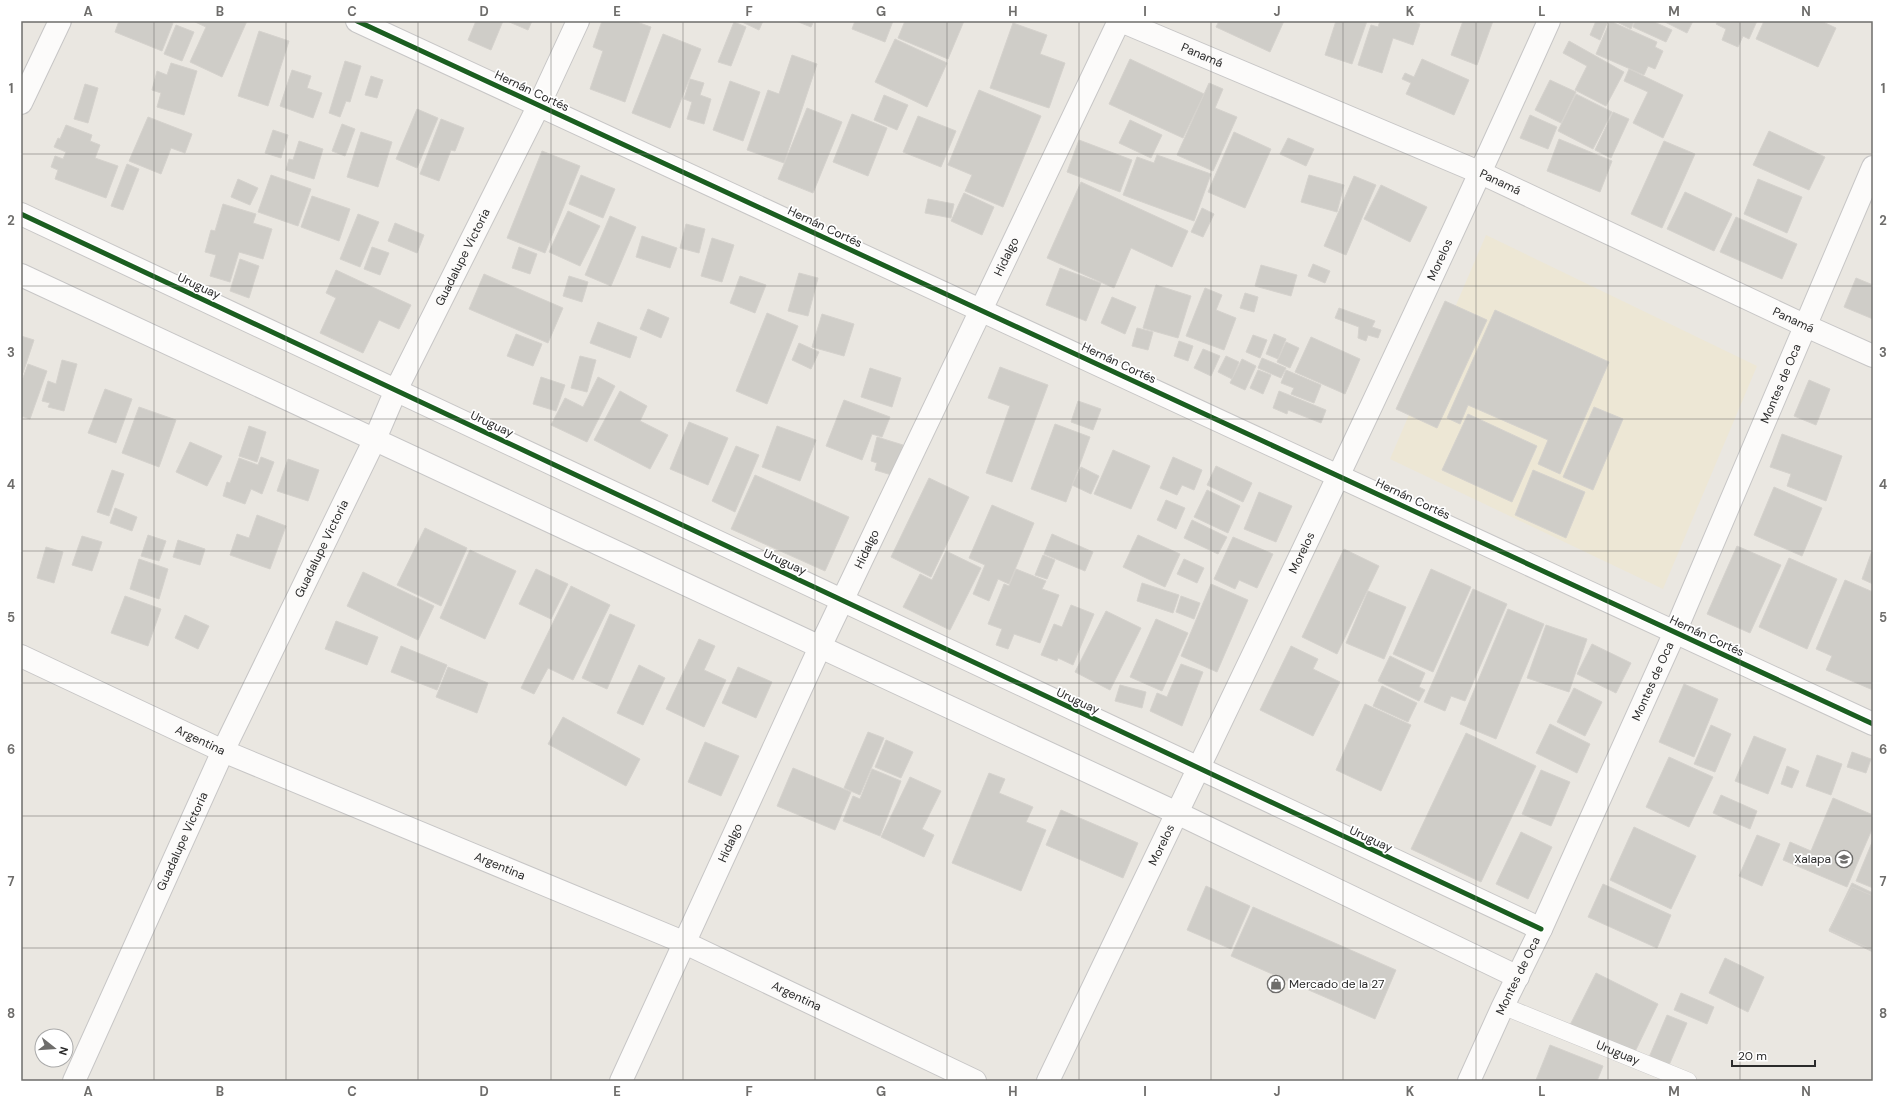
<svg xmlns="http://www.w3.org/2000/svg" width="1894" height="1102" font-family="'DM Sans',sans-serif">
  <style>
    .education { fill: #ede7d5 }
    .building { fill: #cfcdc8; stroke: #d5d2cd }
    .lines { fill: none; stroke-linecap: round; stroke-linejoin: round }
    .service-casing { stroke: #c7c6c6; stroke-width: 18 }
    .minor-casing { stroke: #c7c6c6; stroke-width: 24 }
    .service { stroke: #fcfbfa; stroke-width: 17 }
    .minor { stroke: #fcfbfa; stroke-width: 22 }
    .cycleway-casing { stroke: #fff; stroke-width: 8 }
    .cycleway { stroke: #1b5e20; stroke-width: 5 }
    .grid { fill: none; stroke: #6e6d6b; stroke-width: 1; stroke-opacity: 0.55 }
    .labels { text-anchor: middle; stroke-width: 3.5; stroke-linejoin: round; paint-order: stroke }
    .street-label { font-size: 12px; fill: #2b2b2b; stroke: #fff }
    .poi-label { font-size: 12px; fill: #2b2b2b; stroke: #fff; text-anchor: end }
    .neatline { fill: none; stroke: #6e6d6b; stroke-width: 1.5 }
    .grid-label { font-size: 13px; text-anchor: middle; font-weight: bold; fill: #6e6d6b }
  </style>
  <rect width="100%" height="100%" fill="#eae7e1"/>
  <!-- education -->
  <path class="education" d="M1486 235 1757 366 1663 589 1390 459Z"/>
  <!-- building -->
  <path class="building" d="M119 21H167L173 23 162 51 115 32Z
    M193 21H247L222 77 190 62 206 27Z
    M476 21H503L491 50 468 40Z
    M507 21H532L528 30Z
    M602 21H634L651 27 625 102 590 89 603 51 593 47Z
    M740 21H763L759 30Z
    M796 21H814L811 27Z
    M855 21H893L885 42 852 29Z
    M905 21H964L948 59 898 38Z
    M1219 21H1284L1270 52 1216 27Z
    M1336 21H1367L1352 64 1325 55Z
    M1380 21H1411L1420 24 1413 45 1393 38 1382 73 1358 65 1371 25 1378 27Z
    M1463 21H1493L1477 65 1451 55Z
    M1596 21H1608L1600 40 1590 35Z
    M1610 21 1657 42 1655 47 1663 51 1655 69 1648 66 1644 75 1596 54Z
    M1615 21H1634L1631 29Z
    M1635 21H1652L1672 30 1666 42 1633 27Z
    M1663 21H1693L1687 33Z
    M1718 21H1757L1749 39 1743 36 1738 47 1722 40 1726 29 1716 24Z
    M1764 21H1821L1836 28 1818 67 1756 39Z
    M734 22 746 27 731 66 718 62Z
    M1013 23 1047 35 1040 54 1065 63 1049 108 990 88Z
    M176 25 194 32 182 61 164 54Z
    M259 31 289 41 268 106 238 96Z
    M663 34 701 49 670 128 632 113Z
    M895 39 947 63 927 107 875 82Z
    M1569 41 1624 72 1606 106 1575 90 1587 66 1563 53Z
    M792 55 817 64 784 163 747 150 768 90 779 94Z
    M1130 59 1204 94 1183 138 1109 104Z
    M1422 59 1469 80 1454 115 1406 94 1411 83 1402 79 1405 73 1414 77Z
    M345 61 361 66 350 102 346 101 340 117 329 113Z
    M171 63 197 71 184 115 157 107 161 93 152 90 157 71 167 75Z
    M1629 69 1683 95 1663 138 1633 123 1648 92 1624 81Z
    M292 70 311 76 307 88 322 93 313 118 280 106Z
    M371 76 383 80 377 98 365 95Z
    M690 79 704 83 700 95 711 99 704 124 687 119 692 102 684 99Z
    M1550 80 1576 92 1561 123 1535 110Z
    M730 81 760 92 743 141 713 130Z
    M1209 83 1223 89 1215 108 1237 117 1213 171 1177 155Z
    M85 84 98 88 88 123 74 119Z
    M979 90 1041 116 1003 207 965 191 972 175 948 165Z
    M1576 94 1612 112 1593 149 1558 131Z
    M884 95 908 105 897 130 874 120Z
    M807 108 842 122 813 193 778 179Z
    M417 109 438 118 417 168 396 159Z
    M1613 112 1629 119 1611 158 1595 150Z
    M852 114 887 128 868 176 833 162Z
    M1530 115 1557 127 1548 149 1520 138Z
    M918 116 956 131 941 167 903 152Z
    M148 117 192 134 185 153 171 148 161 174 129 161Z
    M441 119 464 128 455 151 451 150 439 181 420 174Z
    M1130 120 1162 135 1151 158 1119 143Z
    M342 124 355 129 345 156 332 151Z
    M66 125 92 135 90 141 100 145 95 158 118 166 106 198 55 179 58 170 51 167 55 156 63 159 66 152 54 147 58 138 60 139Z
    M273 130 288 135 281 158 265 153Z
    M1769 131 1825 157 1809 190 1753 165Z
    M361 132 392 142 378 187 347 177Z
    M1234 132 1271 149 1245 208 1208 192Z
    M1288 138 1314 149 1306 166 1280 154Z
    M1559 139 1612 161 1600 192 1547 171Z
    M1079 140 1132 160 1120 192 1067 172Z
    M299 141 323 149 314 179 286 170 289 159 293 160Z
    M1664 141 1695 154 1662 228 1631 214Z
    M542 151 580 166 545 253 507 238Z
    M1157 155 1211 174 1194 221 1123 195 1137 157 1154 163Z
    M127 164 139 169 123 210 111 206Z
    M271 175 311 189 298 226 258 212Z
    M581 175 615 189 603 218 569 204Z
    M1309 175 1344 185 1337 212 1301 202Z
    M1354 176 1376 185 1346 255 1324 246Z
    M238 179 258 188 250 205 231 197Z
    M1758 179 1802 197 1787 233 1744 214Z
    M1081 182 1188 231 1172 267 1131 248 1114 288 1047 258Z
    M1381 185 1427 207 1410 242 1364 219Z
    M1685 192 1732 214 1714 251 1667 229Z
    M964 193 994 207 982 235 951 221Z
    M312 196 350 209 339 241 301 227Z
    M928 199 954 204 951 218 925 213Z
    M223 204 256 214 253 223 272 229 263 259 239 252 230 282 210 276 216 255 205 252 211 230 215 231Z
    M1202 208 1214 214 1203 237 1191 232Z
    M568 211 600 226 580 266 549 252Z
    M358 214 379 222 360 267 340 259Z
    M610 216 636 227 611 286 585 275Z
    M1736 217 1797 244 1782 279 1720 252Z
    M395 223 424 235 417 253 388 241Z
    M686 224 705 229 699 253 680 248Z
    M642 236 677 248 670 268 636 257Z
    M712 238 734 245 722 282 701 276Z
    M372 247 389 253 380 275 364 269Z
    M519 247 537 254 530 274 512 268Z
    M240 259 259 266 249 298 230 291Z
    M1313 264 1330 271 1325 283 1308 276Z
    M1261 265 1297 275 1291 296 1255 286Z
    M1060 268 1101 283 1086 321 1046 305Z
    M336 270 411 305 399 329 379 320 363 353 320 333 336 298 326 293Z
    M799 273 818 278 808 316 788 311Z
    M484 274 563 308 548 343 469 309Z
    M569 276 588 282 582 302 563 296Z
    M740 276 766 285 755 313 730 303Z
    M1856 278 1873 285V319L1844 307Z
    M1156 285 1191 296 1178 338 1143 328Z
    M1205 288 1222 295 1216 310 1236 318 1224 350 1186 336Z
    M1245 293 1258 297 1254 312 1240 308Z
    M1112 297 1136 307 1125 334 1101 323Z
    M1445 301 1487 320 1437 428 1396 409Z
    M1339 308 1375 321 1372 327 1381 330 1378 338 1368 335 1366 341 1358 338 1359 327 1335 318Z
    M648 309 669 318 661 338 640 329Z
    M1495 310 1609 362 1560 474 1538 464 1548 440 1468 405 1460 424 1447 418Z
    M767 313 798 326 767 404 736 391Z
    M822 314 854 324 844 356 812 347Z
    M598 322 637 337 630 358 590 343Z
    M1137 328 1153 332 1148 350 1132 346Z
    M516 334 542 344 533 366 507 356Z
    M1274 334 1286 339 1278 359 1266 354Z
    M1253 335 1267 340 1260 358 1246 352Z
    M21 336 34 340 21 379Z
    M1311 337 1360 359 1345 394 1295 372Z
    M1179 341 1193 346 1188 361 1174 356Z
    M1286 342 1299 348 1290 368 1277 362Z
    M799 343 819 352 811 369 792 360Z
    M1203 349 1220 356 1211 376 1194 368Z
    M580 356 596 360 587 392 571 388Z
    M1226 356 1239 362 1232 379 1218 372Z
    M1262 358 1286 368 1281 378 1258 368Z
    M1242 359 1256 366 1245 390 1230 383Z
    M62 360 77 364 64 411 48 407 50 403 42 401 48 381 56 384Z
    M28 364 47 371 30 419 21 416V383Z
    M1000 367 1048 385 1012 482 986 473 1010 406 988 398Z
    M870 368 901 378 892 407 861 397Z
    M1258 370 1271 375 1263 394 1250 388Z
    M1286 370 1321 385 1314 403 1291 394 1294 388 1281 383Z
    M541 377 565 385 556 411 533 404Z
    M598 377 615 386 587 442 551 425 565 398 583 407Z
    M1809 380 1830 389 1816 425 1794 416Z
    M105 389 132 399 116 443 88 433Z
    M620 391 647 406 640 421 668 435 650 469 594 440Z
    M1279 391 1326 410 1321 423 1288 410 1287 414 1273 408Z
    M844 400 890 417 882 437 872 434 862 460 826 446Z
    M1078 401 1101 409 1093 430 1071 422Z
    M139 407 176 420 159 467 122 453Z
    M1594 407 1623 419 1593 490 1563 477Z
    M1468 414 1537 446 1512 502 1442 470Z
    M689 422 728 438 708 485 670 469Z
    M1055 424 1090 437 1066 502 1031 489Z
    M249 426 266 432 257 462 239 456Z
    M777 426 816 440 800 481 762 467Z
    M1782 434 1842 456 1826 501 1787 486 1791 474 1770 467Z
    M877 437 903 445 895 476 875 470 877 463 871 461Z
    M190 442 222 456 207 486 176 472Z
    M736 446 759 455 735 512 712 501Z
    M1113 450 1150 466 1131 509 1094 494Z
    M261 457 274 462 262 494 251 489 245 504 223 496 227 482 230 483 239 458 258 465Z
    M1173 457 1202 470 1194 490 1182 485 1177 495 1160 488Z
    M288 459 319 470 308 501 277 491Z
    M1216 466 1252 483 1243 502 1207 485Z
    M1081 467 1099 476 1091 494 1072 485Z
    M112 470 124 474 109 516 97 512Z
    M1533 470 1585 492 1566 538 1515 515Z
    M755 475 849 517 825 571 731 529Z
    M929 478 969 497 931 577 891 557Z
    M1774 487 1822 508 1802 556 1754 535Z
    M1207 490 1240 506 1228 533 1194 517Z
    M1259 492 1292 506 1276 542 1244 529Z
    M1166 500 1185 508 1176 529 1157 520Z
    M992 505 1034 523 1009 584 998 579 989 601 973 594 985 565 969 558Z
    M115 508 137 517 132 531 110 523Z
    M257 515 286 526 270 569 230 555 237 534 249 538Z
    M1192 520 1227 537 1218 554 1184 538Z
    M425 528 467 548 441 606 397 585Z
    M1052 534 1093 552 1085 571 1044 554Z
    M148 535 166 541 159 561 141 556Z
    M1138 535 1180 554 1165 587 1123 567Z
    M82 536 102 542 92 571 72 565Z
    M1233 537 1273 554 1257 588 1239 580 1235 589 1214 579Z
    M178 540 205 549 200 565 173 557Z
    M1737 546 1781 565 1750 633 1707 614Z
    M46 547 63 552 54 583 37 578Z
    M1873 548V584L1862 579Z
    M1344 549 1379 566 1337 654 1302 637Z
    M470 550 516 571 485 639 440 618Z
    M946 551 981 568 950 630 903 607 920 574 932 580Z
    M1043 555 1055 560 1047 579 1035 575Z
    M1789 558 1837 579 1807 649 1759 627Z
    M139 559 168 569 159 599 130 589Z
    M1184 559 1204 568 1197 583 1177 574Z
    M536 569 568 584 551 619 519 604Z
    M1016 569 1046 581 1042 589 1059 595 1040 643 1014 634 1008 649 996 645 1002 629 988 624 1004 584 1009 586Z
    M1431 569 1471 587 1433 672 1393 654Z
    M363 572 434 606 418 640 347 606Z
    M1845 580 1873 592V690L1826 670 1832 656 1816 649Z
    M1142 583 1179 595 1173 613 1137 601Z
    M1211 584 1248 600 1217 672 1181 656Z
    M571 586 610 605 573 680 548 668 534 694 521 688Z
    M1473 589 1507 604 1465 701 1451 696 1445 711 1424 702Z
    M1368 591 1406 607 1384 659 1346 643Z
    M125 596 161 609 148 646 111 633Z
    M1181 596 1200 603 1194 619 1176 612Z
    M1071 605 1094 614 1073 665 1058 658 1057 661 1041 655 1054 624 1062 627Z
    M1508 609 1544 624 1496 739 1460 724Z
    M1106 611 1141 628 1110 690 1075 672Z
    M610 614 635 625 607 689 582 678Z
    M185 615 209 626 198 649 175 638Z
    M1156 619 1188 633 1162 691 1130 677Z
    M336 621 378 637 367 665 325 649Z
    M1546 625 1587 639 1569 692 1527 678Z
    M699 639 715 646 704 670 726 680 704 727 666 709Z
    M1592 644 1631 663 1616 693 1577 674Z
    M401 646 447 665 437 690 391 672Z
    M1291 646 1318 659 1313 669 1340 682 1313 736 1260 710Z
    M1390 656 1425 673 1419 687 1425 690 1419 701 1378 681Z
    M1181 664 1203 672 1182 726 1150 711 1157 693 1167 697Z
    M639 665 665 678 643 725 617 713Z
    M448 667 488 683 477 713 436 697Z
    M738 667 772 682 756 718 722 703Z
    M1684 684 1718 699 1694 757 1659 742Z
    M1120 685 1146 692 1142 708 1115 701Z
    M1382 686 1417 703 1408 722 1373 706Z
    M1574 688 1602 702 1585 736 1557 722Z
    M1365 704 1411 725 1381 791 1336 770Z
    M563 717 640 759 626 786 548 744Z
    M1550 724 1590 744 1577 773 1536 753Z
    M1711 725 1731 734 1715 772 1694 764Z
    M868 732 884 738 860 795 844 788Z
    M1466 733 1536 766 1481 882 1411 849Z
    M1754 736 1786 749 1768 794 1735 781Z
    M886 740 913 752 901 778 875 767Z
    M705 742 739 756 721 796 688 782Z
    M1852 752 1871 759 1866 773 1847 767Z
    M1817 755 1842 764 1831 795 1806 786Z
    M1669 757 1713 777 1689 827 1646 807Z
    M1787 766 1799 771 1792 788 1781 784Z
    M793 768 851 792 835 830 777 806Z
    M872 769 901 781 880 836 843 821 853 796 860 799Z
    M1541 770 1570 782 1551 826 1522 814Z
    M989 773 1005 779 999 793 1033 807 1026 822 1046 830 1021 891 952 863Z
    M910 777 941 791 922 829 934 835 924 857 881 837Z
    M1721 795 1757 811 1750 829 1713 813Z
    M1833 798 1873 815V827L1847 887 1783 860 1790 842 1811 851Z
    M1061 810 1138 843 1123 878 1046 845Z
    M1634 827 1696 856 1671 909 1610 880Z
    M1521 832 1552 847 1528 899 1496 884Z
    M1757 835 1780 844 1762 886 1739 876Z
    M1873 840V888L1856 881Z
    M1852 883 1873 893V952L1829 931Z
    M1603 884 1671 915 1657 948 1588 917Z
    M1206 886 1250 906 1231 949 1187 930Z
    M1852 887 1873 896V950L1829 930Z
    M1253 907 1396 970 1375 1019 1231 956Z
    M1725 958 1764 977 1748 1012 1709 993Z
    M1596 973 1658 1004 1633 1056 1570 1025Z
    M1681 993 1714 1007 1707 1024 1674 1010Z
    M1667 1015 1687 1023 1667 1070 1647 1062Z
    M1550 1045 1603 1066 1597 1081 1536 1080Z"/>
  <g class="lines">
    <defs>
      <g id="service">
        <path id="s1" d="M1503 1006 1688 1081"/>
      </g>
      <g id="minor">
        <path d="M357 21 1873 724"/>
        <path id="s2" d="M1121 21 1481 173 1806 326 1873 356"/>
        <path d="M21 103 60 21"/>
        <path d="M21 214 1541 929"/>
        <path d="M21 275 1177 813 1518 977"/>
        <path id="s3" d="M21 656 223 751 683 942 975 1081"/>
        <path id="s4" d="M74 1081 223 751 375 439 396 390 539 105 578 21"/>
        <path id="s5" d="M621 1081 820 647 1119 21"/>
        <path id="s6" d="M1048 1081C1217 729 1389 377 1549 21"/>
        <path id="s7" d="M1469 1081 1503 1006 1541 929 1675 632 1873 167"/>
      </g>
    </defs>
    <!-- service casing -->
    <use href="#service" class="service-casing"/>
    <!-- minor casing -->
    <use href="#minor" class="minor-casing"/>
    <!-- service -->
    <use href="#service" class="service"/>
    <!-- minor -->
    <use href="#minor" class="minor"/>
    <defs>
      <path id="cycleway" d="M357 21 1873 724
        M21 214 1541 929"/>
    </defs>
    <!-- cycleway casing -->
    <use href="#cycleway" class="cycleway-casing"/>
    <!-- cycleway -->
    <use href="#cycleway" class="cycleway"/>
  </g>
  <!-- grid -->
  <path class="grid" d="M154 21V1081M286 21V1081M418 21V1081M551 21V1081M683 21V1081M815 21V1081M947 21V1081M1079 21V1081M1211 21V1081M1343 21V1081M1476 21V1081M1608 21V1081M1740 21V1081M21 154H1873M21 286H1873M21 419H1873M21 551H1873M21 683H1873M21 816H1873M21 948H1873"/>
  <!-- icons -->
  <defs>
    <symbol id="school-ring" viewBox="-11 -11 22 22"><circle r="9.5" fill="#fff" stroke="#6e6d6b" stroke-width="1.5"/><path d="M0-5L7-2L0 1L-7-2ZM-4 1L0 2.5L4 1V4Q0 6-4 4Z" fill="#6e6d6b"/></symbol>
    <symbol id="shop-ring" viewBox="-11 -11 22 22"><circle r="9.5" fill="#fff" stroke="#6e6d6b" stroke-width="1.5"/><path d="M-5-2.5h2.3a2.7 3.5 0 0 1 5.4 0H5L5.5 6h-11ZM-1.5-2.5h3a1.5 2.3 0 0 0-3 0Z" fill="#6e6d6b"/></symbol>
  </defs>
  <g fill-rule="evenodd">
    <use href="#school-ring" x="1834" y="849" width="20" height="20"/>
    <use href="#shop-ring" x="1266" y="974" width="20" height="20"/>
  </g>
  <g class="labels">
    <!-- street labels -->
    <g class="street-label">
      <text dy="4" stroke="none"><textPath href="#s2" startOffset="88">Panamá</textPath></text>
      <text transform="translate(532 91) rotate(25)" y="4">Hernán Cortés</text>
      <text dy="4" stroke="none"><textPath href="#s2" startOffset="412">Panamá</textPath></text>
      <text transform="translate(825 227) rotate(25)" y="4">Hernán Cortés</text>
      <text dy="4" stroke="none"><textPath href="#s4" startOffset="911">Guadalupe Victoria</textPath></text>
      <text dy="4" stroke="none"><textPath href="#s5" startOffset="910">Hidalgo</textPath></text>
      <text dy="4" stroke="none"><textPath href="#s6" startOffset="910">Morelos</textPath></text>
      <text transform="translate(199 286) rotate(25)" y="4">Uruguay</text>
      <text dy="4" stroke="none"><textPath href="#s2" startOffset="736">Panamá</textPath></text>
      <text transform="translate(1119 363) rotate(25)" y="4">Hernán Cortés</text>
      <text dy="4" stroke="none"><textPath href="#s7" startOffset="764">Montes de Oca</textPath></text>
      <text transform="translate(492 424) rotate(25)" y="4">Uruguay</text>
      <text transform="translate(1413 499) rotate(25)" y="4">Hernán Cortés</text>
      <text dy="4" stroke="none"><textPath href="#s4" startOffset="587">Guadalupe Victoria</textPath></text>
      <text dy="4" stroke="none"><textPath href="#s5" startOffset="586">Hidalgo</textPath></text>
      <text dy="4" stroke="none"><textPath href="#s6" startOffset="586">Morelos</textPath></text>
      <text transform="translate(785 562) rotate(25)" y="4">Uruguay</text>
      <text transform="translate(1707 636) rotate(25)" y="4">Hernán Cortés</text>
      <text dy="4" stroke="none"><textPath href="#s7" startOffset="440">Montes de Oca</textPath></text>
      <text transform="translate(1078 701) rotate(25)" y="4">Uruguay</text>
      <text dy="4" stroke="none"><textPath href="#s3" startOffset="198">Argentina</textPath></text>
      <text transform="translate(1371 839) rotate(25)" y="4">Uruguay</text>
      <text dy="4" stroke="none"><textPath href="#s4" startOffset="263">Guadalupe Victoria</textPath></text>
      <text dy="4" stroke="none"><textPath href="#s5" startOffset="262">Hidalgo</textPath></text>
      <text dy="4" stroke="none"><textPath href="#s6" startOffset="262">Morelos</textPath></text>
      <text dy="4" stroke="none"><textPath href="#s3" startOffset="523">Argentina</textPath></text>
      <text dy="4" stroke="none"><textPath href="#s7" startOffset="116">Montes de Oca</textPath></text>
      <text dy="4" stroke="none"><textPath href="#s3" startOffset="847">Argentina</textPath></text>
      <text dy="4" stroke="none"><textPath href="#s1" startOffset="124">Uruguay</textPath></text>
    </g>
    <!-- poi labels -->
    <g class="poi-label">
      <text x="1831" y="863">Xalapa</text>
      <text x="1289" y="988" text-anchor="start">Mercado de la 27</text>
    </g>
  </g>
  <!-- border -->
  <rect width="1894" height="1102" fill="none" stroke="#ffffff" stroke-width="44"/>
  <!-- north arrow -->
  <g transform="translate(54 1048) rotate(107)"><circle r="19" fill="#ffffff" stroke="#aaaaaa"/>
  <path d="M0-3L7 15L0 10L-7 15Z" fill="#6e6d6b"/>
  <text y="-6" font-size="11" font-weight="bold" text-anchor="middle" fill="#2b2b2b">N</text>
  </g>
  <!-- scale -->
  <path d="M1732 1060v6h83v-6" fill="none" stroke="#2b2b2b" stroke-width="2"/>
  <text x="1738" y="1060" font-size="12" fill="#2b2b2b" stroke="#ffffff" stroke-width="3" paint-order="stroke">20 m</text>
  <rect x="22" y="22" width="1850" height="1058" class="neatline"/>
  <g class="grid-label">
    <text x="88" y="16">A</text>
    <text x="220" y="16">B</text>
    <text x="352" y="16">C</text>
    <text x="484" y="16">D</text>
    <text x="617" y="16">E</text>
    <text x="749" y="16">F</text>
    <text x="881" y="16">G</text>
    <text x="1013" y="16">H</text>
    <text x="1145" y="16">I</text>
    <text x="1277" y="16">J</text>
    <text x="1410" y="16">K</text>
    <text x="1542" y="16">L</text>
    <text x="1674" y="16">M</text>
    <text x="1806" y="16">N</text>
    <text x="11" y="93">1</text>
    <text x="1883" y="93">1</text>
    <text x="11" y="225">2</text>
    <text x="1883" y="225">2</text>
    <text x="11" y="357">3</text>
    <text x="1883" y="357">3</text>
    <text x="11" y="489">4</text>
    <text x="1883" y="489">4</text>
    <text x="11" y="622">5</text>
    <text x="1883" y="622">5</text>
    <text x="11" y="754">6</text>
    <text x="1883" y="754">6</text>
    <text x="11" y="886">7</text>
    <text x="1883" y="886">7</text>
    <text x="11" y="1018">8</text>
    <text x="1883" y="1018">8</text>
    <text x="88" y="1096">A</text>
    <text x="220" y="1096">B</text>
    <text x="352" y="1096">C</text>
    <text x="484" y="1096">D</text>
    <text x="617" y="1096">E</text>
    <text x="749" y="1096">F</text>
    <text x="881" y="1096">G</text>
    <text x="1013" y="1096">H</text>
    <text x="1145" y="1096">I</text>
    <text x="1277" y="1096">J</text>
    <text x="1410" y="1096">K</text>
    <text x="1542" y="1096">L</text>
    <text x="1674" y="1096">M</text>
    <text x="1806" y="1096">N</text>
  </g>
</svg>
